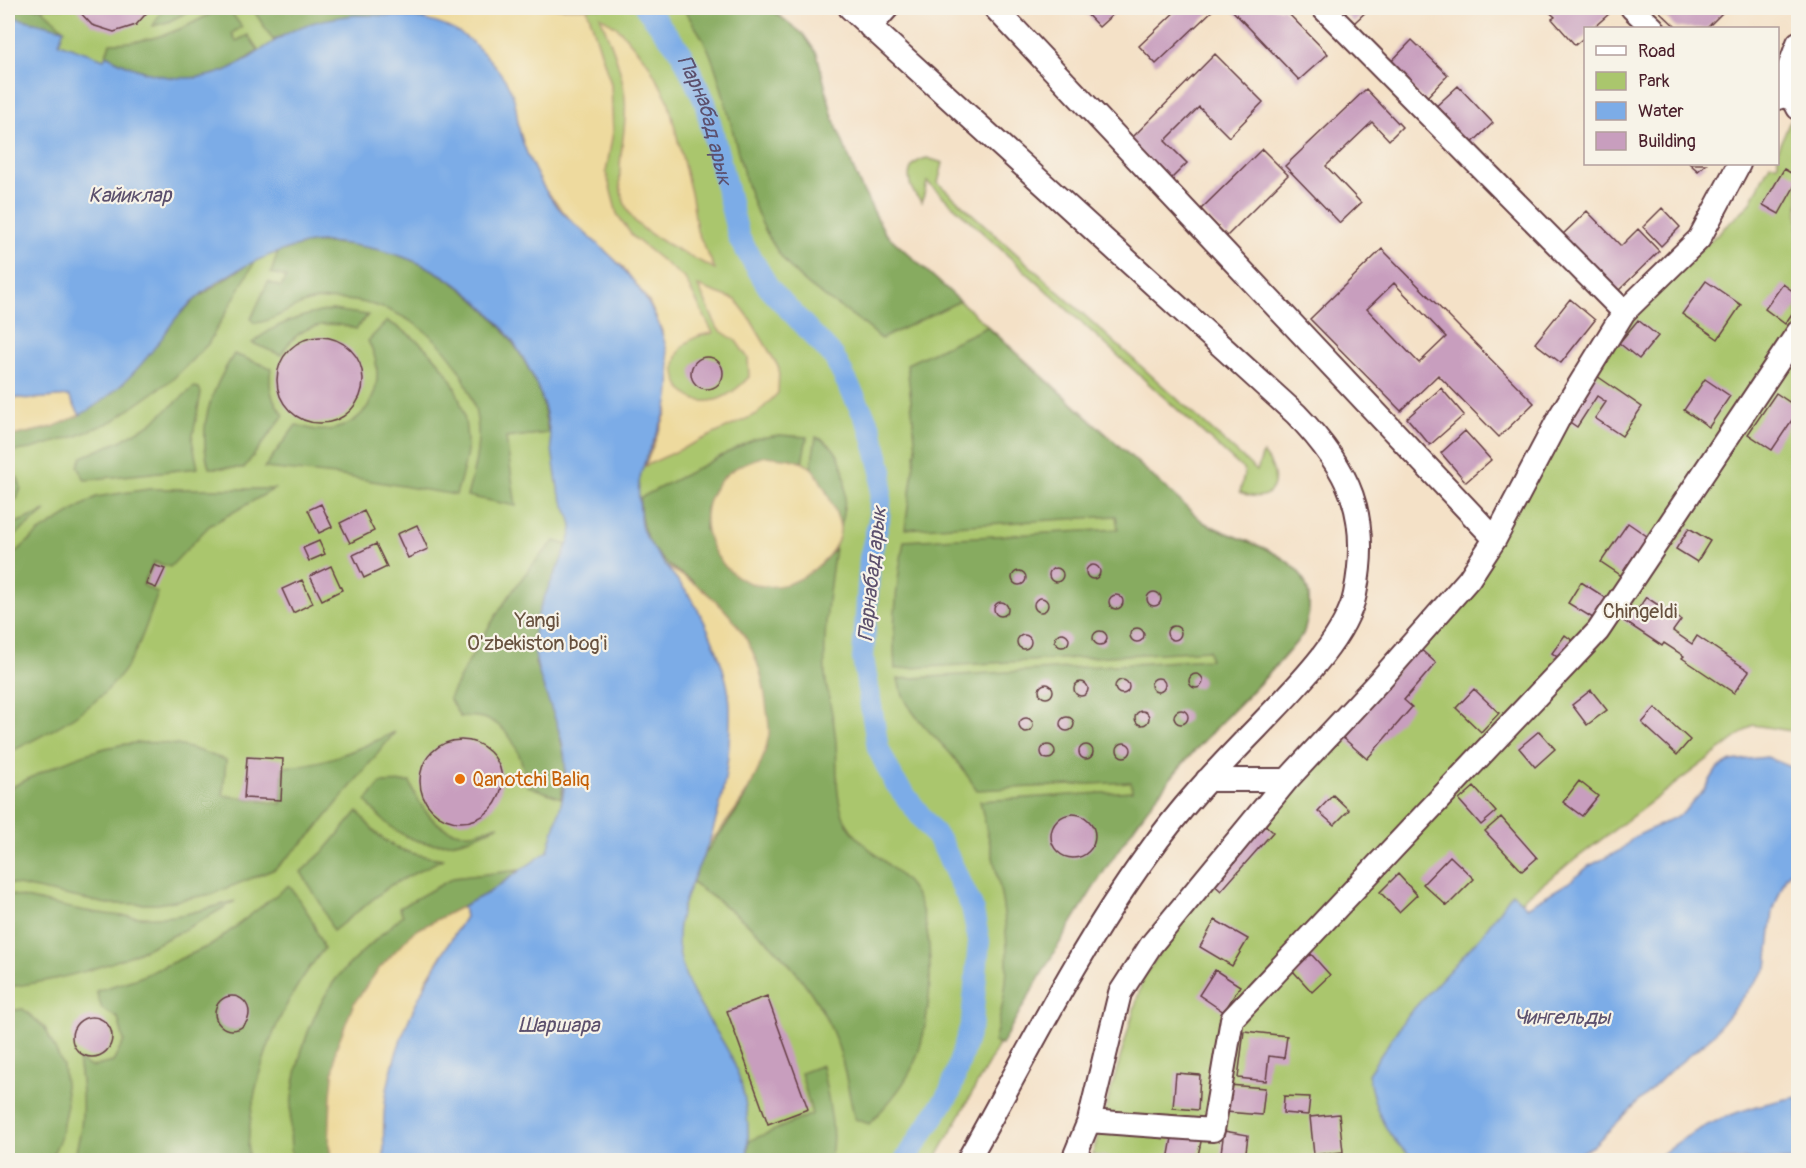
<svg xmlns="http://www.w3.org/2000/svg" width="1806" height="1168" font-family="Pangolin,sans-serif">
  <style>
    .green { fill: #aac66d; stroke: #7a724c; stroke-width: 1.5 }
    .forest { fill: #87ab60; stroke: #686546; stroke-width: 1.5 }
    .sand { fill: #eeda9e; stroke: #9c7c64; stroke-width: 1.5 }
    .water { fill: #7cace7; stroke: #636689; stroke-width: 1.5 }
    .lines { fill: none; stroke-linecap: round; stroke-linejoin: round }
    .canal { stroke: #7cace7; stroke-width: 22 }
    .building { fill: #c89ebe; fill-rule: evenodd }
    .minor-casing { stroke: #643c42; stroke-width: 26 }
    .minor { stroke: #fff; stroke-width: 22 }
    .food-dot { fill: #e8710a; stroke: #f7f3e8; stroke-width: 2 }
    .labels { text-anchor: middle; stroke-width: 4.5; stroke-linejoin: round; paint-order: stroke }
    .park-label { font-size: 20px; fill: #67513f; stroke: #f7f3e8 }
    .food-label { font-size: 20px; fill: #c56008; stroke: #f7f3e8; text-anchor: start }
    .water-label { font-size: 21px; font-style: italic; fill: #5c506d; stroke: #f7f3e8 }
  </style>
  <rect width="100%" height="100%" fill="#f7f3e8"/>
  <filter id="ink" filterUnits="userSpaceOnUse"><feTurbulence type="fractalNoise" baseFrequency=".0167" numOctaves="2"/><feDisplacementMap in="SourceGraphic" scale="12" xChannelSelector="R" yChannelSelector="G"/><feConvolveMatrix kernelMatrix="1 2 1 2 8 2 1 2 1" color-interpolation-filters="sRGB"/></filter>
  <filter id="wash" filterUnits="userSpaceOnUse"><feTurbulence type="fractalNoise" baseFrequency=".008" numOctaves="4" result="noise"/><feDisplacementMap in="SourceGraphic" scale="24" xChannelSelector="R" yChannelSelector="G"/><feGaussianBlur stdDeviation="1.35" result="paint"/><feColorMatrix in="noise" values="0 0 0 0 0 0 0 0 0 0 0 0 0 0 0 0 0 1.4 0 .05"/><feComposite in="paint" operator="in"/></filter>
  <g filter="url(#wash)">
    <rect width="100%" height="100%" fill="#f4e1c7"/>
    <!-- green -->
    <path class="green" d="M8 8H769L803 34 817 54 833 118 860 185 885 233 1203 522C1254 549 1332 554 1303 634 1263 686 1212 728 1171 778 1076 894 1008 1030 935 1160H8Z
      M1798 104V732L1753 725 1524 898 1406 1017 1408 1155 1417 1160H1091L1143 978 1206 883 1458 600 1632 312 1750 204 1770 164H1778V148Z
      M927 158 943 163 938 183 1257 471 1263 453C1285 478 1274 508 1240 492L1245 471 927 182 922 202C907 188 901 164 927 158Z"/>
    <!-- forest -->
    <path class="forest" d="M8 8H41L64 29 8 16Z
      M163 8H195L168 22 153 26Z
      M220 8H228L242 27 232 33 236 41 248 35 259 51C248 57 238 65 227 70 187 88 141 75 106 55L110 43C152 43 184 30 220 8Z
      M252 8H431L424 20C370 12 322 16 273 40Z
      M683 8H769L803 34 817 54 833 118 860 185 885 233 960 301 881 339C846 304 808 296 778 252 739 195 736 122 712 59 706 40 693 24 683 8Z
      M308 243C414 240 494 291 538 388 544 401 545 418 548 433L506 438 516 506 467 496C475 468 483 435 474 406 455 336 390 294 318 300 295 302 274 323 254 323L251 319 268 282 281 287 286 277 271 273 278 252Z
      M257 258 208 344 174 378 113 421 77 436 31 449 8 452V437L53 427 141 362 176 318 196 299Z
      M332 310 368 315 356 329C325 318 297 326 281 355L252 343C275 324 303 314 332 310Z
      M387 321C439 349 468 389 467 450 466 464 460 480 456 495L336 475 264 468 296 425C306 427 317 432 328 430 373 424 389 377 368 341Z
      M987 327 1203 522C1254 550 1332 554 1303 634 1262 686 1210 728 1170 779 1104 863 1053 953 1001 1045L994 1042C1001 1013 1008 985 1007 955 1007 903 991 852 980 801L1132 791 1131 782 977 790C968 777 960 764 949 752 929 730 903 709 898 679L1210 659 1209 650 895 669C892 625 896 584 904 541L1118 529 1116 516 905 529 916 448 907 364Z
      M234 354 271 368C268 387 271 400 284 415L244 468H209C197 426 211 390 234 354Z
      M194 387 199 388 201 393 192 440 198 468 85 480 78 466 82 457 120 441 150 424Z
      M779 435 807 437 802 463 788 458 714 489 706 509 705 530 820 565 835 548C829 589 823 633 825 674 827 694 833 713 835 733 839 761 833 791 844 818 856 845 891 862 910 886 940 924 933 1029 911 1070 901 1090 885 1107 869 1124L855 1119C848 1094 846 1068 837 1043 810 971 754 924 692 883 701 851 719 838 736 812 752 787 761 761 769 733L693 581C658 562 639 539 640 498L754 439Z
      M816 437C851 449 848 497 840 527L826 490 811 467Z
      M8 473 18 478 21 488 17 499 8 503Z
      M149 489H274L209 526 170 567 154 562 143 585 158 593C151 611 145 631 137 648 111 703 59 727 8 753V559L39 532 96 497Z
      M46 511 8 541V526Z
      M555 541 567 545 557 573 535 663 556 719 566 763 561 798 528 786C520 749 507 711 460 717L449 698C475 648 513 580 555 541Z
      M395 732 313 833 275 869 212 894 158 904H107L8 883V789C62 762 114 734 177 745 194 748 210 755 226 760L223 795 281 804 283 767C324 765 359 749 395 732Z
      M410 782C419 808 439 836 471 833 480 832 490 827 499 825 446 854 405 852 366 801L381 783Z
      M358 811C382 846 402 854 443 859L391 885 333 931 321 904 301 872 326 849Z
      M520 870 488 893 413 932 329 1145 332 1160H292C285 1099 299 1035 333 983 346 964 384 933 403 915L399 908 453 878Z
      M289 885 310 916 324 949C275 1008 248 1084 248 1160H73C85 1126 84 1095 78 1060L91 1067 113 1062 124 1041 118 1018 102 1009 96 991 138 978 213 944Z
      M8 894C58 905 106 919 158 917 184 917 210 907 235 901 156 948 100 975 8 987Z
      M23 1009 45 1028 63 1066 67 1104 60 1139 50 1160H8V1011Z
      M822 1065C826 1091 839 1137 829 1160H747L749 1141 812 1114 801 1073Z"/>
    <!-- sand -->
    <path class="sand" d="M431 8H587L611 84 613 132 606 172 617 214 633 237 685 279 713 333C640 341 683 448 749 377L748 358 736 341 718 329 698 286 736 300 749 317 779 368 778 393 757 414 645 466 667 411 662 331 649 302 623 267 574 224 546 191 530 163 519 130 439 24 424 20Z
      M600 16 619 29 648 63 668 100 692 197 697 231 715 269C693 257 647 237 633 219 606 182 629 139 625 98 622 69 611 43 600 16Z
      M69 396 80 415 53 427 8 437V397L32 399Z
      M766 456C781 458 798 458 810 467 819 473 839 517 840 527 841 538 834 549 828 556 739 654 639 487 766 456Z
      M669 568C723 597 760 640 766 703 767 713 770 725 769 735 761 778 735 813 707 846L723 789Z
      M463 906 465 917 426 980 386 1097 384 1160H332L329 1145 331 1095 336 1048 354 1003 378 970 413 932Z"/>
    <!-- water -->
    <path class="water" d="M354 15C393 15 441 15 472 42 486 55 507 77 513 96 517 106 517 119 519 129 524 150 533 168 543 186 556 210 579 228 599 245 638 279 666 320 670 373 674 418 645 445 639 483 638 492 639 502 640 511 640 517 640 525 643 531 654 555 676 576 690 597 708 623 729 675 730 706 731 752 724 804 707 847 694 879 673 915 679 951 685 987 704 1012 723 1042 745 1077 751 1120 747 1160H384C384 1140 382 1117 386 1096 397 1029 430 973 465 917L463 906 488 893 548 851C555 824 568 791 565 762 562 718 534 684 534 639 534 608 556 577 566 548 568 543 572 534 572 528 572 515 561 501 558 488 552 457 550 416 538 388 505 310 442 258 358 246 341 243 322 240 305 244 257 256 210 280 177 317 170 325 165 335 158 343 138 371 110 399 80 415L69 396 32 399 8 397V16L64 29 59 43 104 59 106 55C142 75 184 86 225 71 251 61 271 40 296 29 315 20 334 18 354 15Z
      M1767 757 1791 767 1797 776 1792 810 1791 846 1796 860 1794 868 1786 876 1773 911 1767 968 1709 1039 1669 1072 1593 1146 1568 1160H1417C1386 1141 1374 1108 1368 1074L1406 1017 1481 936 1512 893 1527 907 1568 883 1589 866 1621 850 1634 837 1682 814 1704 790 1717 769 1731 761Z
      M1798 1097V1160H1655C1694 1125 1747 1105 1798 1097Z"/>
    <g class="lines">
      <!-- canal -->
      <path class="canal" id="s1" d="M646 8 681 52 705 102 739 238 769 288 834 357 870 427 882 471 879 520 870 558 863 658 878 748 894 781 942 844 972 907 979 941 972 1022 950 1092 905 1160"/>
    </g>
    <g id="blocks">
      <!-- building -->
      <path class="building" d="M76 8H151L136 25 114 32 92 25Z
        M1081 8H1120L1099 27Z
        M1179 8H1215L1156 64 1139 46Z
        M1230 8H1283L1328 54 1299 80Z
        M1349 8H1370L1354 23 1344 13Z
        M1545 8H1605L1610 13 1593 28H1586V36L1575 45 1552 19 1555 17Z
        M1660 8H1727L1707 28H1677L1658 10Z
        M1412 40 1448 75 1424 100 1388 65Z
        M1215 54 1263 102 1229 137 1199 107 1165 141 1187 163 1169 181 1129 141Z
        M1458 86 1493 123 1468 147 1432 110Z
        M1366 89 1402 127 1389 140 1372 122 1326 166 1361 203 1340 223 1285 166Z
        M1262 149 1288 175 1227 236 1200 210Z
        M1690 164H1706L1698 171Z
        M1784 169 1798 177V180L1779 214 1763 205Z
        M1662 208 1680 227 1661 246 1643 227Z
        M1587 211 1621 246 1638 229 1659 251 1616 293 1561 236Z
        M1382 249 1534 403 1499 437 1438 375 1401 411 1310 319ZM1394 283 1446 337 1419 363 1367 309Z
        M1706 281 1741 305 1718 339 1682 314Z
        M1783 284 1798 295V305L1785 324 1765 309Z
        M1570 299 1595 320 1561 363 1535 343Z
        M1638 320 1658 336 1639 359 1619 343Z
        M277 380a43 43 0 1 1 86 0a43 43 0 1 1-86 0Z
        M691 373a16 16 0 1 1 32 0a16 16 0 1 1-32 0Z
        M1594 374 1642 407 1622 436 1595 418 1606 402 1597 396 1577 427 1564 418Z
        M1705 379 1730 396 1709 427 1684 410Z
        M1441 388 1464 415 1430 445 1407 418Z
        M1776 393 1798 408V411L1772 450 1748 434Z
        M1465 431 1491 460 1466 482 1441 453Z
        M321 504 332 527 319 533 308 510Z
        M364 511 374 531 350 543 340 523Z
        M1628 523 1654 541 1628 580 1601 562Z
        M417 525 428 549 408 558 397 534Z
        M1689 528 1710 541 1697 562 1676 549Z
        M319 541 325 554 309 561 303 548Z
        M376 544 387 567 364 578 353 555Z
        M1086 572a7 7 0 1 1 14 0a7 7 0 1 1-14 0Z
        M154 565 165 569 156 588 146 584Z
        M331 566 342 590 322 600 310 576Z
        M1049 575a7 7 0 1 1 14 0a7 7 0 1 1-14 0Z
        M1012 578a7 7 0 1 1 14 0a7 7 0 1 1-14 0Z
        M302 580 313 603 293 613 282 589Z
        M1581 582 1614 603 1601 623 1568 603Z
        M1147 599a7 7 0 1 1 14 0a7 7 0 1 1-14 0Z
        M1109 602a7 7 0 1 1 14 0a7 7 0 1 1-14 0Z
        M1646 597 1681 620 1673 631 1692 644 1697 636 1749 671 1734 693 1682 658 1684 656 1664 643 1662 646 1621 619 1630 606 1637 611Z
        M1034 605a7 7 0 1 1 14 0a7 7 0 1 1-14 0Z
        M994 609a7 7 0 1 1 14 0a7 7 0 1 1-14 0Z
        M1167 633a7 7 0 1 1 14 0a7 7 0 1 1-14 0Z
        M1130 635a7 7 0 1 1 14 0a7 7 0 1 1-14 0Z
        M1093 638a7 7 0 1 1 14 0a7 7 0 1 1-14 0Z
        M1055 640a7 7 0 1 1 14 0a7 7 0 1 1-14 0Z
        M1017 642a7 7 0 1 1 14 0a7 7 0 1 1-14 0Z
        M1565 635 1577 644 1564 662 1552 653Z
        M1418 647 1436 663 1404 700 1412 707 1367 759 1340 735Z
        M1189 681a7 7 0 1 1 14 0a7 7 0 1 1-14 0Z
        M1151 685a7 7 0 1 1 14 0a7 7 0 1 1-14 0Z
        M1115 687a7 7 0 1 1 14 0a7 7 0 1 1-14 0Z
        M1074 689a7 7 0 1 1 14 0a7 7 0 1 1-14 0Z
        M1039 691a7 7 0 1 1 14 0a7 7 0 1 1-14 0Z
        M1474 689 1499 713 1481 732 1456 708Z
        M1591 690 1607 710 1587 725 1572 705Z
        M1655 708 1690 740 1677 755 1642 723Z
        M1174 717a7 7 0 1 1 14 0a7 7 0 1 1-14 0Z
        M1135 718a7 7 0 1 1 14 0a7 7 0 1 1-14 0Z
        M1060 724a7 7 0 1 1 14 0a7 7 0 1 1-14 0Z
        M1019 725a7 7 0 1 1 14 0a7 7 0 1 1-14 0Z
        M1539 731 1555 749 1535 767 1519 748Z
        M420 781a41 41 0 1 1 82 0a41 41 0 1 1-82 0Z
        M1117 750a7 7 0 1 1 14 0a7 7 0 1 1-14 0Z
        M1041 752a7 7 0 1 1 14 0a7 7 0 1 1-14 0Z
        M1079 752a7 7 0 1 1 14 0a7 7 0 1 1-14 0Z
        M247 757 283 759 281 800 244 798Z
        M1579 781 1598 796 1582 816 1563 802Z
        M1474 787 1496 812 1481 825 1459 800Z
        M1333 795 1349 810 1334 825 1318 811Z
        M1051 836a22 22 0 1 1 44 0a22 22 0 1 1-44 0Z
        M1501 817 1537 858 1522 871 1485 831Z
        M1262 822 1273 832 1221 891 1210 881Z
        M1450 856 1474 879 1447 906 1423 884Z
        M1398 874 1417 895 1399 912 1380 892Z
        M1215 920 1248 939 1232 966 1200 947Z
        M1311 954 1330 975 1312 992 1293 971Z
        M1215 970 1240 986 1224 1012 1199 995Z
        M767 996 808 1109 768 1124 727 1011Z
        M215 1013a17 17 0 1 1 34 0a17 17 0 1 1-34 0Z
        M72 1037a20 20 0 1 1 40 0a20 20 0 1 1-40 0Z
        M1244 1031 1287 1036 1284 1058 1269 1056 1266 1081 1238 1078Z
        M1176 1073 1200 1075 1198 1110 1173 1108Z
        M1229 1085 1265 1088 1262 1115 1226 1112Z
        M1284 1096 1310 1097 1308 1115 1283 1113Z
        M1339 1114 1343 1152 1314 1155 1310 1117Z
        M1224 1131 1248 1135 1245 1160H1220Z
        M1173 1132 1202 1137 1197 1160H1168Z
        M1094 1155 1118 1159V1160H1093Z"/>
    </g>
  </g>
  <g filter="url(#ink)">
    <use href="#blocks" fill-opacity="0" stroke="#643c42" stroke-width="1.5"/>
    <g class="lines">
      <defs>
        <path id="minor" d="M850 8 1296 414C1350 470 1371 515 1355 594 1346 640 1289 694 1257 728 1218 768 1179 809 1147 855 1078 950 1025 1058 968 1160
          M995 8 1495 539
          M1323 8 1624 312
          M1632 8 1653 28
          M870 27 887 8
          M1780 95 1794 100 1798 108
          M1778 98 1798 43
          M1207 780H1287
          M1089 1121 1213 1130 1232 1019 1598 631 1798 332
          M1073 1160 1089 1121 1120 993 1151 945 1287 780 1380 680 1469 579 1495 539 1560 416 1624 312 1699 239 1739 164"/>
      </defs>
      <!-- minor casing -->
      <use href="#minor" class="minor-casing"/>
      <!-- minor -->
      <use href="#minor" class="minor"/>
    </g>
  </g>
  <!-- markers -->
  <circle class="food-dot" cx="460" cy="779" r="6"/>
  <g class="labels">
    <!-- park labels -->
    <g class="park-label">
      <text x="1640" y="618">Chingeldi</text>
      <text x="537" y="627">Yangi<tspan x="537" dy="23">O'zbekiston bog'i</tspan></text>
    </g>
    <!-- food labels -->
    <g class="food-label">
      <text x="472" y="786">Qanotchi Baliq</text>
    </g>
    <!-- water labels -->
    <g class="water-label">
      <text dy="7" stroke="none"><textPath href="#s1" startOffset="129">Парнабад арык</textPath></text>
      <text x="130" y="202">Кайиклар</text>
      <text transform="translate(872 574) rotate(-84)" y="7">Парнабад арык</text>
      <text x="1562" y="1024">Чингельды</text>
      <text x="559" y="1032">Шаршара</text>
    </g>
  </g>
  <!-- margin -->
  <rect width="1806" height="1168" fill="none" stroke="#f7f3e8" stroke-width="30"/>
  <!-- legend -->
  <rect x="1584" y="27" width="195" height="138" fill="#f7f3e8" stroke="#b29e9c" stroke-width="1.5"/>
  <rect x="1596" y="46" width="30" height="9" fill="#ffffff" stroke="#b29e9c" stroke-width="1.5"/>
  <text x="1638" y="57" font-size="18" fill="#4a1f2b">Road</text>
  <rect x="1596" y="72" width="30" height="18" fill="#aac66d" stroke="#b29e9c" stroke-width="1.5"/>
  <text x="1638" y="87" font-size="18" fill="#4a1f2b">Park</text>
  <rect x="1596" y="102" width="30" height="18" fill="#7cace7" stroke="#b29e9c" stroke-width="1.5"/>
  <text x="1638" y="117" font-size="18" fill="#4a1f2b">Water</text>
  <rect x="1596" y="132" width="30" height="18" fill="#c89ebe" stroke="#b29e9c" stroke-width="1.5"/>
  <text x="1638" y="147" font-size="18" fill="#4a1f2b">Building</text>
</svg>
